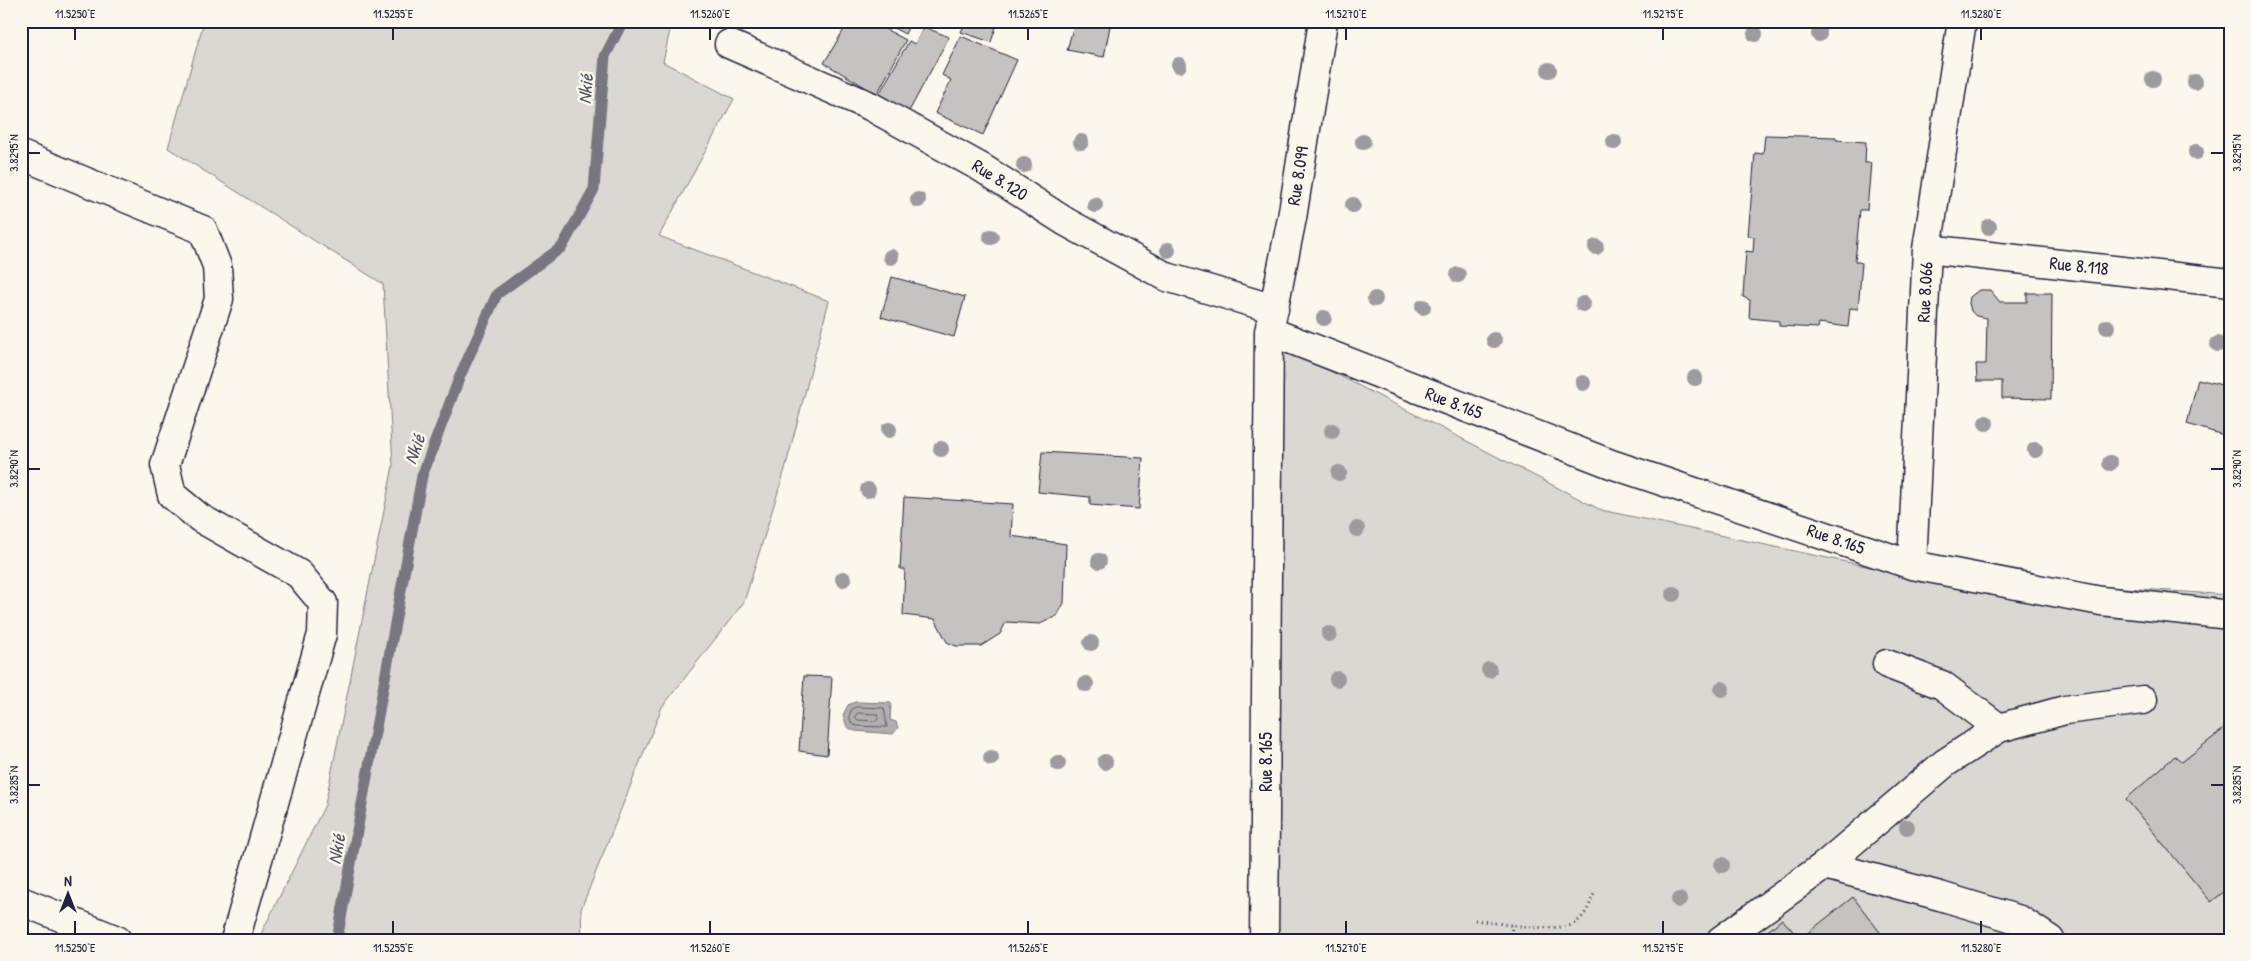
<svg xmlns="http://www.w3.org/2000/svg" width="2251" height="961" font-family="'Patrick Hand',sans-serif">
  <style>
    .green { fill: #dbd8d3; stroke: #7e7d87 }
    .water { fill: #b1aeb0; stroke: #787681 }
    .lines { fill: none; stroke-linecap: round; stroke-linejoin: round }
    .shore { stroke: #5b5a6a; stroke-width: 1 }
    .stream { stroke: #787681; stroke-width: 11 }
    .building { fill: #c6c2c0; stroke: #22223b }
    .minor-casing { stroke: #22223b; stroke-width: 31 }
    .path { stroke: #22223b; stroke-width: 3; stroke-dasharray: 1 4; stroke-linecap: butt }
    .minor { stroke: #fbf7ec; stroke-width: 28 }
    .tree { fill: #9d9ba0 }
    .ticks { fill: none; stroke: #22223b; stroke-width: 2 }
    .labels { text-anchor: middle; stroke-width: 5; stroke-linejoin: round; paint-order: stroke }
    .street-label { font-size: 18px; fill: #22223b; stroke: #fbf7ec }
    .water-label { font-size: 19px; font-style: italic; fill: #545364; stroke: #fbf7ec }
    .neatline { fill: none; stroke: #22223b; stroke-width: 2 }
    .ticks-label { font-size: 12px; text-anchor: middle; fill: #22223b }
  </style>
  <rect width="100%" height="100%" fill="#fbf7ec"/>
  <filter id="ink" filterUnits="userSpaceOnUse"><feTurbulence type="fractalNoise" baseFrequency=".02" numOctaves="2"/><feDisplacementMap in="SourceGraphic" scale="10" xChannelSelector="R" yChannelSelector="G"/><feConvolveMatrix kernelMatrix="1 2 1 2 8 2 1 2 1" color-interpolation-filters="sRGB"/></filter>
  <g filter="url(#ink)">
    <!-- green -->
    <path class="green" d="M204 21H672L663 62 734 99 659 236 829 301 785 469 744 602 662 707 581 909 582 940H258L325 805 393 466 383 284 168 148Z
      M1262 336 1601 510 1898 573 2230 595V940H1263Z"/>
    <!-- water -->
    <path class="water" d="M855 702 891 703 890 720 896 722 898 728 893 734 855 731 847 727 843 715 848 705Z"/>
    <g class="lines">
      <!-- shore -->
      <path class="shore" d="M856 707 884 708 887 727 857 726 852 724 849 716 852 709Z
        M858 713 877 714 878 719 876 721 858 720 855 717Z"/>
      <!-- stream -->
      <path class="stream" d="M337 940 422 476 460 376 497 294 562 247 594 189 605 56 623 21"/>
    </g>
    <!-- building -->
    <path class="building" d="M849 21H870L906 40 877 94 824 63Z
      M880 21H911L905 34Z
      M966 21H998L991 42 961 32Z
      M1075 21H1111L1104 57 1067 50Z
      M924 27 949 37 907 115 878 96 909 41 915 44Z
      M961 36 1017 60 983 135 935 113 951 80 942 75Z
      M1765 135 1836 137V140L1866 142 1865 163H1871L1867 210H1860L1855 261 1862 263 1858 309 1850 308 1848 327 1819 323 1818 328 1779 326V321L1749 318 1750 300 1743 297 1746 251 1753 252 1754 237 1748 236 1755 153 1763 154Z
      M892 277 965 297 954 337 881 317Z
      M1979 290H1990L2000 302H2027V293H2052L2051 399 2002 398V381H1977L1976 364H1986L1987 318 1976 316 1971 311 1969 303 1970 297Z
      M2198 379 2230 387V437L2187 424Z
      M1042 452 1143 458 1139 509 1090 505V497L1038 492Z
      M904 497 1013 504 1011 536 1066 544 1064 603 1057 616 1040 624 1006 622 1000 634 981 646H956L947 642 935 619 903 615 905 569H900Z
      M804 676 832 677 827 755 799 751Z
      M2230 724V887L2211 902 2126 799 2175 756 2182 762Z
      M1853 897 1886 940H1757L1782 919 1800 939Z"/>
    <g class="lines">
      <defs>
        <path id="minor" d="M729 44 870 106 982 168 1066 222 1167 277 1274 309
          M21 155 203 230 217 266 219 299 165 465 172 495 200 518 299 574 323 603 322 634 235 940
          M1927 249 2230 283
          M1270 327 1292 218 1323 21
          M1912 565 1927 249 1962 21
          M1887 664 1942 685 1999 728
          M1825 865 1940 896 2020 920 2050 940
          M21 901 117 940
          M1264 940 1269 331 1611 464 1912 565 2101 601 2230 615
          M1721 940 1825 865 1945 763 1999 728 2065 710 2143 700"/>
      </defs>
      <!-- minor casing -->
      <use href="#minor" class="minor-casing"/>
      <!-- path -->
      <path class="path" d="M1475 920C1496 923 1560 934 1575 923 1587 915 1590 903 1595 891
        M1511 940 1512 925"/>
      <!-- minor -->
      <use href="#minor" class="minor"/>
    </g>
    <!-- trees -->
    <g class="tree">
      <circle cx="1755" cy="34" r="8"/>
      <circle cx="1819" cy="34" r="8"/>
      <circle cx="1179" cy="65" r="8"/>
      <circle cx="1549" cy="70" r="8"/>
      <circle cx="2153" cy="79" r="8"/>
      <circle cx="2195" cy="82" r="8"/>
      <circle cx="1081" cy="142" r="8"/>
      <circle cx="1363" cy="142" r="8"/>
      <circle cx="1614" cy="142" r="8"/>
      <circle cx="2196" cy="152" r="8"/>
      <circle cx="1024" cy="165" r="8"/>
      <circle cx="918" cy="200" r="8"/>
      <circle cx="1095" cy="205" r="8"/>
      <circle cx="1353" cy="205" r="8"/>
      <circle cx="1989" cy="227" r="8"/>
      <circle cx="991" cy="237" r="8"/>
      <circle cx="1596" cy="247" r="8"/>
      <circle cx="1168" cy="250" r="8"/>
      <circle cx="891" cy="257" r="8"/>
      <circle cx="1458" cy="275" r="8"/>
      <circle cx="1375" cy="299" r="8"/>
      <circle cx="1583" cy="304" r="8"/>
      <circle cx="1423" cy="307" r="8"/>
      <circle cx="1324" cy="318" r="8"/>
      <circle cx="2107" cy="327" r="8"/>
      <circle cx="1494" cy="340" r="8"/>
      <circle cx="2218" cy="344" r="8"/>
      <circle cx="1695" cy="378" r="8"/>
      <circle cx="1583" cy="383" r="8"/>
      <circle cx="1986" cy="423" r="8"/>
      <circle cx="889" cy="430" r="8"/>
      <circle cx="1332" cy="431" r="8"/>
      <circle cx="941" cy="449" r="8"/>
      <circle cx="2035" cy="450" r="8"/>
      <circle cx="2110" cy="463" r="8"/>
      <circle cx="1339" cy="473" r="8"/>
      <circle cx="868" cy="490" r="8"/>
      <circle cx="1357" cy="529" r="8"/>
      <circle cx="1099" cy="561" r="8"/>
      <circle cx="843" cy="579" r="8"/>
      <circle cx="1673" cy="594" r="8"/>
      <circle cx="1329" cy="634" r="8"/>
      <circle cx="1091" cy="643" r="8"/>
      <circle cx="1489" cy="670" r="8"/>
      <circle cx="1337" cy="679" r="8"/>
      <circle cx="1086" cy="684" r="8"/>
      <circle cx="1722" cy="689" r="8"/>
      <circle cx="991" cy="758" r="8"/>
      <circle cx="1105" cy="762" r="8"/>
      <circle cx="1058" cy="763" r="8"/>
      <circle cx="1907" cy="827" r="8"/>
      <circle cx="1722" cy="865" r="8"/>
      <circle cx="1679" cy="900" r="8"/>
    </g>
  </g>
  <!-- ticks -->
  <path class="ticks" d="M75 28V40M393 28V40M710 28V40M1028 28V40M1346 28V40M1663 28V40M1981 28V40M28 153H40M2211 153H2224M28 469H40M2211 469H2224M28 785H40M2211 785H2224M75 921V934M393 921V934M710 921V934M1028 921V934M1346 921V934M1663 921V934M1981 921V934"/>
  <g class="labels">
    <!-- street labels -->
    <g class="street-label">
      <text transform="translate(1298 176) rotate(-81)" y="6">Rue 8.099</text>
      <text transform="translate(1000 180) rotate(32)" y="6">Rue 8.120</text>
      <text transform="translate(2079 266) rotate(6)" y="6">Rue 8.118</text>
      <text transform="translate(1925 292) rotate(-87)" y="6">Rue 8.066</text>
      <text transform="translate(1454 403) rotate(21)" y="6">Rue 8.165</text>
      <text transform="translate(1836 539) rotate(19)" y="6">Rue 8.165</text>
      <text transform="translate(1266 762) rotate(-90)" y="6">Rue 8.165</text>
    </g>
    <!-- water labels -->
    <g class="water-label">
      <text transform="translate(585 89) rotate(-85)" y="7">Nkié</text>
      <text transform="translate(414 449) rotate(-70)" y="7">Nkié</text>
      <text transform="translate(336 849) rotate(-80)" y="7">Nkié</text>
    </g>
  </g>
  <!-- margin -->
  <rect width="2251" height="961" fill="none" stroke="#fbf7ec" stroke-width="55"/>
  <!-- north arrow -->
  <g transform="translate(68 894)" stroke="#fbf7ec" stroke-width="4" paint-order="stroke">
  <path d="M0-4L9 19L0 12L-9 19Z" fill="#22223b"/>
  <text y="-8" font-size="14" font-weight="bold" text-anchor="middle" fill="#22223b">N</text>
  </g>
  <rect x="28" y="28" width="2196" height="906" class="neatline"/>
  <g class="ticks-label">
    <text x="75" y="18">11.5250°E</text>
    <text x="393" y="18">11.5255°E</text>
    <text x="710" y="18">11.5260°E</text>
    <text x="1028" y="18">11.5265°E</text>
    <text x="1346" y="18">11.5270°E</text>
    <text x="1663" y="18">11.5275°E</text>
    <text x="1981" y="18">11.5280°E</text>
    <text transform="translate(14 153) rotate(-90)" y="4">3.8295°N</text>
    <text transform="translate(2237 153) rotate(-90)" y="4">3.8295°N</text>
    <text transform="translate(14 469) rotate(-90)" y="4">3.8290°N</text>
    <text transform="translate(2237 469) rotate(-90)" y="4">3.8290°N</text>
    <text transform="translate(14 785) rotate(-90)" y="4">3.8285°N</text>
    <text transform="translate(2237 785) rotate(-90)" y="4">3.8285°N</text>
    <text x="75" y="952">11.5250°E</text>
    <text x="393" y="952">11.5255°E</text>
    <text x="710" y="952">11.5260°E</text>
    <text x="1028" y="952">11.5265°E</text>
    <text x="1346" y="952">11.5270°E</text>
    <text x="1663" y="952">11.5275°E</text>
    <text x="1981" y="952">11.5280°E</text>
  </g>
</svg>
